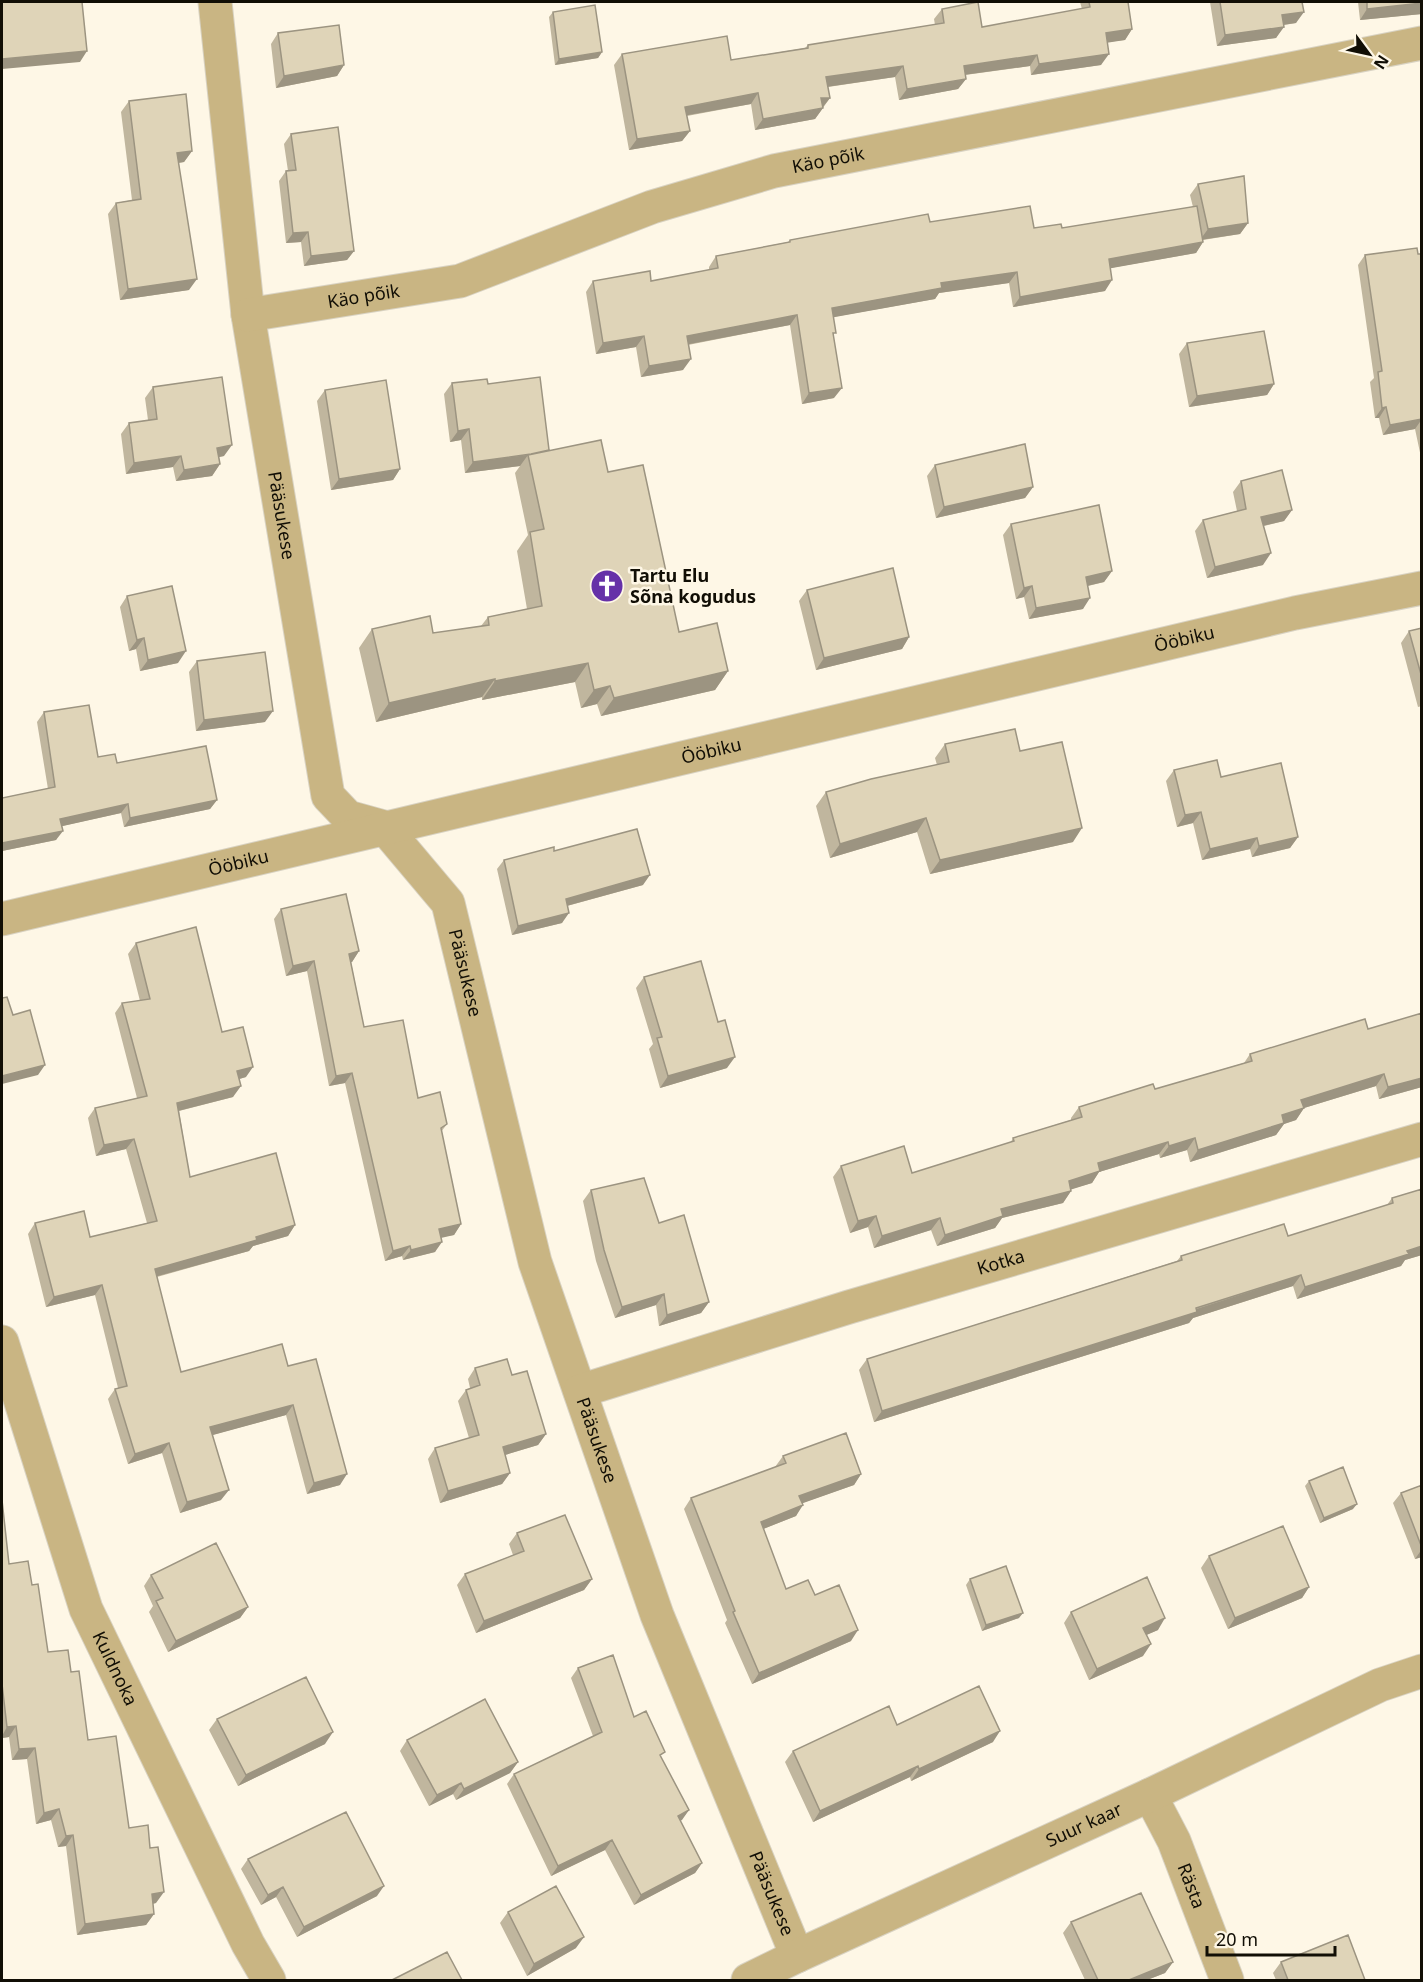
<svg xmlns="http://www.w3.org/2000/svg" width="1423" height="1982" font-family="'Noto Sans',sans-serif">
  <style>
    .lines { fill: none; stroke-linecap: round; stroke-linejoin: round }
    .minor-casing { stroke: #d8d2c2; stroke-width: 35 }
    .minor { stroke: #c9b583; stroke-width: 33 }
    .wall { fill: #c0b69e }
    .shaded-wall { fill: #9c9481 }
    .building { fill: #dfd4b8; stroke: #9c9481; stroke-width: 1.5 }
    .labels { text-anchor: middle; stroke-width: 5; stroke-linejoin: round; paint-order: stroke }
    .street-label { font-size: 18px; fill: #110e05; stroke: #fef7e6 }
    .poi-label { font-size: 18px; font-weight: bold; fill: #110e05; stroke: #fef7e6; text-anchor: start }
  </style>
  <rect width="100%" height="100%" fill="#fef7e6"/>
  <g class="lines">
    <defs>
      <g id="minor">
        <path id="s1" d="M215 2 248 315 328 796 348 817 384 827 448 903 535 1262 657 1615 797 1956"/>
        <path id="s2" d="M248 315 460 281 652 207 774 171 1422 43"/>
        <path id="s3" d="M2 919 1295 613 1422 588"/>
        <path id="s4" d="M2 1342 86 1609 248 1944 269 1980"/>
        <path id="s5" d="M580 1391 849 1307 1422 1139"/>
        <path id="s6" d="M1150 1795 1174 1841 1227 1980"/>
        <path id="s7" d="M748 1980 797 1956 1150 1795 1380 1685 1422 1671"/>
      </g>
    </defs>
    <!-- minor casing -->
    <use href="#minor" class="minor-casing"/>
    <!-- minor -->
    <use href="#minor" class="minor"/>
  </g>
  <!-- wall -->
  <path class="wall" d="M1080 2H1128L1132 29 1125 40 1107 42 1101 65 1031 75 1030 66 965 75 966 79 958 89 899 100 895 77 828 87 830 98 815 119 755 130 751 104 687 116 690 131 682 141 629 150 614 65 622 54 731 60 805 48 808 45 935 25 934 19 942 9 982 27 1082 9Z
    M1210 2H1302L1296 23 1284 25 1276 38 1217 46Z
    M1358 2H1422V14L1360 20Z
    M553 12 602 52 598 58 555 65 549 17Z
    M278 33 344 65 337 76 276 88 271 44Z
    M129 101 192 151 184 162 179 163 189 290 120 300 108 214 116 203 132 200 121 112Z
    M291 134 354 251 347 260 304 266 301 242 286 243 279 181 286 171H288L284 144Z
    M1198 184 1248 223 1240 234 1203 240V242L1196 253 1110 268 1105 291 1013 307 1009 283 939 293 935 299 833 317 834 398 802 404 790 325 688 345 683 370 641 377 636 347 596 354 586 292 593 281H651L709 270V267L716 256 788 242 790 240 930 222 1034 228H1062L1193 207 1190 195Z
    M1418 254H1422V462L1415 429 1383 435 1379 418H1375L1370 382 1374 378 1358 265 1365 255Z
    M1187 343 1274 384 1267 395 1189 407 1179 354Z
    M452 383 488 384 549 450 608 472 679 632 728 671 715 690 601 716 597 704 581 708 575 682 482 700V697L376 722 359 648 372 629 433 633 481 626 488 617 527 609 517 551 528 535 515 473 520 466 465 473 461 440 450 442 444 394Z
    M153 387 224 456 219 457 220 464 212 476 176 481 173 467 126 474 121 434 129 423 148 420 145 398Z
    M325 390 400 469 393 480 331 490 317 401Z
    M935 465 1033 487 1025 498 936 518 927 476Z
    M1241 481 1292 510 1284 521 1264 526 1263 565 1207 578 1195 531 1203 520 1237 511 1233 492Z
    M1011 524 1112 571 1104 582 1088 586 1083 609 1029 619 1024 597 1016 599 1003 535Z
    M807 590 909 637 902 649 816 670 799 601Z
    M127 596 178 663 140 671 136 649 129 651 120 607Z
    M1422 628V706L1418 707 1401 643 1409 631Z
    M197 661 265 722 196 731 189 672Z
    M44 712 98 757 117 763 217 800 210 809 124 827 121 813 62 826 56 840 2 851V798L48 789 37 722Z
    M945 744 1020 751 1073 842 930 874 917 832 830 858 816 806 826 792 937 765 935 758Z
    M1174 770 1221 777 1298 837 1290 848 1252 857 1250 849 1202 860 1193 823 1177 827 1166 781Z
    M554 851 643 885 567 906 562 923 512 935 497 869 504 860Z
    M281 909 359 951 352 962H351L364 1027 418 1098 447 1124 441 1132 461 1224 454 1235 441 1237 435 1252 403 1260 402 1256 385 1261 345 1083 329 1086 307 971 286 976 274 919Z
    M136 943 222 1032 246 1077 239 1079 233 1097 179 1111 190 1177 295 1225 288 1236 253 1246 249 1251 157 1277 181 1372 288 1366 340 1485 307 1494 286 1415 212 1435 221 1500 180 1513 162 1453 128 1464 108 1399 115 1389 118 1388 95 1295 46 1307 28 1234 35 1223 90 1237 147 1223 126 1149 96 1156 88 1118 95 1108 137 1098 115 1013 122 1003 140 1001 128 954Z
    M644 977 718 1022 727 1068 660 1088 649 1049 653 1044 636 988Z
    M1422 1013V1087L1379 1099 1376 1086 1304 1108 1296 1120 1284 1124 1276 1135 1190 1162 1187 1150 1160 1158 1159 1154 1099 1172 1092 1183 1071 1189V1191L1063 1203 1002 1218 995 1228 937 1246 931 1230 874 1248 868 1227 850 1233 833 1177 841 1166 912 1173 1011 1142 1013 1138 1071 1120V1118L1079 1107 1155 1089 1244 1063 1250 1054 1368 1029Z
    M1422 1189V1255L1405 1260 1401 1266 1297 1299 1293 1286 1193 1318 1189 1323 874 1422 859 1370 867 1359 1177 1261 1181 1256 1288 1236 1387 1205 1392 1198Z
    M591 1190 659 1223 709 1302 701 1313 659 1326 656 1305 615 1318 596 1261 583 1201Z
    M475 1368 512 1375 546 1434 538 1445 505 1455 510 1473 502 1484 440 1503 428 1459 435 1448 469 1438 458 1401 466 1390 470 1388 468 1379Z
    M783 1456 861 1474 854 1485 802 1503 796 1516 763 1529 786 1589 815 1595 851 1641 752 1684 725 1623 727 1620 684 1509 691 1498 775 1467Z
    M1309 1481 1353 1509 1320 1523 1305 1486Z
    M1422 1485V1557L1415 1559 1393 1503 1401 1493Z
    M2 1500 9 1564 32 1585 48 1652 71 1672 88 1740 129 1828 156 1903 153 1904 154 1914 146 1925 77 1935 66 1846 58 1847 51 1820 36 1824 27 1759 12 1760 9 1737 2 1738Z
    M517 1533 592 1579 584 1590 476 1633 457 1585 465 1574 513 1555 509 1544Z
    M1209 1556 1309 1587 1302 1598 1228 1629 1201 1568Z
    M151 1575 248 1607 240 1618 168 1652 149 1612 153 1606 144 1586Z
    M970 1579 1019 1618 982 1631 966 1585Z
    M1071 1612 1158 1630 1146 1635 1143 1656 1089 1680 1064 1623Z
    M578 1668 634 1717 661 1758 689 1810 680 1821 702 1863 695 1873 634 1905 605 1850 551 1876 507 1784 514 1774 593 1736 571 1678Z
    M217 1719 325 1744 238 1786 209 1730Z
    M897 1725 993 1742 911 1781 910 1777 813 1822 785 1762 793 1751Z
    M407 1740 518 1762 510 1773 456 1800 453 1794 429 1806 400 1751Z
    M248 1859 377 1896 297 1937 276 1897 261 1905 241 1869Z
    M508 1912 576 1948 527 1976 500 1923Z
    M1071 1922 1173 1962 1165 1973 1147 1980H1085L1063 1933Z
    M1281 1962 1365 1980H1276L1273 1973Z"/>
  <!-- shaded-wall -->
  <path class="shaded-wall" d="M1422 3V14L1360 20 1367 9Z
    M1304 12 1296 23 1275 26 1282 15Z
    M1284 27 1276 38 1217 46 1225 35Z
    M1132 29 1125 40 1099 44 1106 33Z
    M87 51 80 62 2 69V59Z
    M602 52 598 58 555 65 559 59Z
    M1109 54 1101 65 1031 75 1039 64Z
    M1037 55 1030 66 956 76 964 66Z
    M344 65 337 76 276 88 284 76Z
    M903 66 895 77 819 88 826 77Z
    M966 79 958 89 899 100 907 89Z
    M758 93 751 104 677 117 685 107Z
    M821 98H830L822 108Z
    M823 108 815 119 755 130 763 119Z
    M690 131 682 141 629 150 637 139Z
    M192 151 184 162 169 164 177 153Z
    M1248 223 1240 234 1200 240 1208 229Z
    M308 232 301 242 286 243 293 233Z
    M1203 242 1196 253 1101 270 1109 259Z
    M354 251 347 260 304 266 311 256Z
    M1017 272 1009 283 939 293 935 299 824 319 832 308 941 283Z
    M197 279 189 290 120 300 128 289Z
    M1112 280 1105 291 1013 307 1020 297Z
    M797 315 790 325 679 346 687 336Z
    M644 336 636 347 596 354 603 343Z
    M691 359 683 370 641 377 649 366Z
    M1274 384 1267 395 1189 407 1197 396Z
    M842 388 834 398 802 404 809 393Z
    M1386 407 1379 418H1375L1382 408Z
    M1422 419 1415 429 1383 435 1390 425Z
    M469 429 461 440 450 442 458 431Z
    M232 445 224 456 209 459 217 448Z
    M528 455 520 466 465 473 473 462Z
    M181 456 173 467 126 474 134 463Z
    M220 464 212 476 176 481 184 470Z
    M400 469 393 480 331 490 339 479Z
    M1033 487 1025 498 936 518 944 507Z
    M1292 510 1284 521 1254 528 1261 517Z
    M1271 553 1263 565 1207 578 1215 567Z
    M1112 571 1104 582 1078 588 1086 577Z
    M1032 586 1024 597 1016 599 1024 588Z
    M1090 598 1083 609 1029 619 1036 608Z
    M909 637 902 649 816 670 824 658Z
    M144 638 136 649 129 651 137 640Z
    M186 651 178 663 140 671 148 660Z
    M588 663 575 682 482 700 495 681Z
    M728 671 715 690 601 716 614 698Z
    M495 679 482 697 376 722 389 703Z
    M610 686 597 704 581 708 594 690Z
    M273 711 265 722 196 731 204 720Z
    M217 800 210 809 124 827 130 818Z
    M128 804 121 813 54 828 60 819Z
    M1201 812 1193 823 1177 827 1185 815Z
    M926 818 917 832 830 858 840 844Z
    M1082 828 1073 842 930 874 940 860Z
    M63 831 56 840 2 851V843Z
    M1298 837 1290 848 1252 857 1259 846Z
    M1257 838 1250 849 1202 860 1210 849Z
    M650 875 643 885 559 908 566 899Z
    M569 913 562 923 512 935 518 926Z
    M359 951 352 962 342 964 349 954Z
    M314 961 307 971 286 976 293 966Z
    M735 1057 727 1068 660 1088 668 1076Z
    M45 1065 38 1075 2 1084V1076Z
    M253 1067 246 1077 229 1082 237 1071Z
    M352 1073 345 1083 329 1086 336 1076Z
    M1384 1074 1376 1086 1304 1108 1296 1120 1284 1124 1276 1135 1190 1162 1198 1150 1282 1115 1301 1100Z
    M1422 1078V1087L1379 1099 1388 1087Z
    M241 1086 233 1097 170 1113 177 1103Z
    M1195 1138 1187 1150 1160 1158 1169 1146Z
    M134 1139 126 1149 96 1156 104 1145Z
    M1168 1142 1159 1154 1099 1172 1092 1183 1060 1193 1069 1181 1098 1163Z
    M1071 1191 1063 1203 1002 1218 995 1228 937 1246 945 1235 1001 1209Z
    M876 1216 868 1227 850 1233 858 1221Z
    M940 1218 931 1230 874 1248 882 1236Z
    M461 1224 454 1235 432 1240 439 1229Z
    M295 1225 288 1236 253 1246 249 1251 147 1279 155 1269 256 1237Z
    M442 1242 435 1252 403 1260 411 1250Z
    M410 1246 402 1256 385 1261 393 1251Z
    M1422 1246V1255L1405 1260 1401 1266 1297 1299 1305 1287Z
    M1301 1275 1293 1286 1193 1318 1189 1323 874 1422 882 1411Z
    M102 1285 95 1295 46 1307 54 1297Z
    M664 1294 656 1305 615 1318 622 1307Z
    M709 1302 701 1313 659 1326 667 1315Z
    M293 1405 286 1415 202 1438 210 1427Z
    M546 1434 538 1445 495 1458 503 1447Z
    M169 1443 162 1453 128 1464 135 1454Z
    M510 1473 502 1484 440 1503 448 1491Z
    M347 1474 340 1485 307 1494 314 1483Z
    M861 1474 854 1485 792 1507 799 1496Z
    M229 1490 221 1500 180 1513 187 1502Z
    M1357 1504 1353 1509 1320 1523 1324 1518Z
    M803 1505 796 1516 753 1533 761 1522Z
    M1422 1549V1557L1415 1559Z
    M592 1579 584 1590 476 1633 484 1621Z
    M1309 1587 1302 1598 1228 1629 1235 1618Z
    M248 1607 240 1618 168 1652 176 1641Z
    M1023 1613 1019 1618 982 1631 986 1625Z
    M1165 1618 1158 1630 1135 1640 1143 1628Z
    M858 1630 851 1641 752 1684 759 1673Z
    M1151 1644 1143 1656 1089 1680 1097 1669Z
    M16 1726 9 1737 2 1738V1736L7 1727Z
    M1000 1731 993 1742 911 1781 919 1769Z
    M333 1732 325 1744 238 1786 246 1775Z
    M35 1748 27 1759 12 1760 19 1749Z
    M518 1762 510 1773 456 1800 464 1789Z
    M918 1766 910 1777 813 1822 820 1811Z
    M461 1783 453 1794 429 1806 437 1795Z
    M59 1809 51 1820 36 1824 44 1813Z
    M689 1810 682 1820 671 1826 678 1816Z
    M73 1835 66 1846 58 1847 66 1836Z
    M612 1840 605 1850 551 1876 558 1866Z
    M702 1863 695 1873 634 1905 641 1895Z
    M384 1886 377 1896 297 1937 304 1927Z
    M283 1887 276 1897 261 1905 268 1895Z
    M164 1892 156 1903 144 1905 152 1894Z
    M154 1914 146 1925 77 1935 85 1924Z
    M584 1937 576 1948 527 1976 534 1964Z
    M1173 1962 1165 1973 1147 1980H1129Z"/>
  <!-- building -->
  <path class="building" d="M2 2H82L87 51 2 59Z
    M978 2 982 27 1090 7 1089 2H1128L1132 29 1106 33 1109 54 1039 64 1037 55 964 66 966 79 907 89 903 66 826 77 830 98H821L823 108 763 119 758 93 685 107 690 131 637 139 622 54 727 36 731 60 808 48V45L944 23 942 9Z
    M1220 2H1302L1304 12 1282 15 1284 27 1225 35Z
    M1367 2H1422V3L1367 9Z
    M595 5 602 52 559 59 553 12Z
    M339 25 344 65 284 76 278 33Z
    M186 94 192 151 177 153 197 279 128 289 116 203 141 199 129 101Z
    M338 127 354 251 311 256 308 232 293 233 286 171 296 170 291 134Z
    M1244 176 1248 223 1208 229 1198 184Z
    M1030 206 1034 228 1061 224 1062 228 1197 206 1203 242 1109 259 1112 280 1020 297 1017 272 941 283 942 288 832 308 836 333H833L842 388 809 393 797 315 687 336 691 359 649 366 644 336 603 343 593 281 650 271 651 281 718 268 716 256 790 242V240L928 214 930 222Z
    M1417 248 1418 254H1422V419L1390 425 1386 407 1382 408 1378 372 1382 371 1365 255Z
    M1264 331 1274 384 1197 396 1187 343Z
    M222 377 232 445 217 448 220 464 184 470 181 456 134 463 129 423 157 419 153 387Z
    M540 377 549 450 531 454 473 462 469 429 458 431 452 383 487 379 488 384Z
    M386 380 400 469 339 479 325 390Z
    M601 440 608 472 643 465 679 632 717 623 728 671 614 698 610 686 594 690 588 663 495 681V679L389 703 372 629 430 616 433 633 489 625 488 617 542 606 530 532 544 529 528 455Z
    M1025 444 1033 487 944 507 935 465Z
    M1282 470 1292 510 1261 517 1271 553 1215 567 1203 520 1246 509 1241 481Z
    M1099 505 1112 571 1086 577 1090 598 1036 608 1032 586 1024 588 1011 524Z
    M893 568 909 637 824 658 807 590Z
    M172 586 186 651 148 660 144 638 137 640 127 596Z
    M1422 628V678L1409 631Z
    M265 652 273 711 204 720 197 661Z
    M89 705 98 757 115 754 117 763 206 746 217 800 130 818 128 804 60 819 63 831 2 843V798L55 787 44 712Z
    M1015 729 1020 751 1062 742 1082 828 940 860 926 818 840 844 826 792 871 779 949 762 945 744Z
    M1217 760 1221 777 1281 763 1298 837 1259 846 1257 838 1210 849 1201 812 1185 815 1174 770Z
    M637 829 650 875 566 899 569 913 518 926 504 860 554 847V851Z
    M346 894 359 951 349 954 364 1027 403 1020 418 1098 440 1092 447 1124 441 1128 461 1224 439 1229 442 1242 411 1250 410 1246 393 1251 352 1073 336 1076 314 961 293 966 281 909Z
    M196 927 222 1032 243 1027 253 1067 237 1071 241 1086 177 1103 190 1177 276 1153 295 1225 256 1237 257 1240 155 1269 181 1372 282 1344 288 1366 316 1359 347 1474 314 1483 293 1405 210 1427 229 1490 187 1502 169 1443 135 1454 115 1389 127 1386 102 1285 54 1297 35 1223 84 1211 90 1237 157 1221 134 1139 104 1145 95 1108 147 1096 122 1003 150 999 136 943Z
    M701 961 718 1022 725 1020 735 1057 668 1076 657 1038 662 1037 644 977Z
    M7 997 13 1015 30 1010 45 1065 2 1076V998Z
    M1422 1013V1078L1388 1087 1384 1074 1301 1100 1304 1108 1282 1115 1284 1123 1198 1150 1195 1138 1169 1146 1168 1142 1098 1163 1100 1171 1069 1181 1071 1191 1001 1209 1003 1216 945 1235 940 1218 882 1236 876 1216 858 1221 841 1166 904 1146 912 1173 1014 1141 1013 1138 1082 1117 1079 1107 1153 1084 1155 1089 1252 1061 1250 1054 1365 1019 1368 1029Z
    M644 1178 659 1223 684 1215 709 1302 667 1315 664 1294 622 1307 604 1250 591 1190Z
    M1422 1189V1246L1407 1251 1409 1254 1305 1287 1301 1275 1196 1308 1197 1312 882 1411 867 1359 1182 1260 1181 1256 1284 1224 1288 1236 1393 1203 1392 1198Z
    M507 1359 512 1375 527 1371 546 1434 503 1447 510 1473 448 1491 435 1448 479 1435 466 1390 480 1385 475 1368Z
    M846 1433 861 1474 799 1496 803 1505 761 1522 786 1589 808 1580 815 1595 839 1585 858 1630 759 1673 733 1612 735 1611 691 1498 786 1463 783 1456Z
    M1343 1467 1357 1504 1324 1518 1309 1481Z
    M1422 1485V1548L1401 1493Z
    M2 1500 9 1564 28 1561 32 1585 38 1584 48 1652 68 1650 71 1672 79 1671 88 1740 116 1736 129 1828 148 1825 150 1848 158 1847 164 1892 152 1894 154 1914 85 1924 73 1835 66 1836 59 1809 44 1813 35 1748 19 1749 16 1726 7 1727 2 1684Z
    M565 1515 592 1579 484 1621 465 1574 524 1551 517 1533Z
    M1283 1526 1309 1587 1235 1618 1209 1556Z
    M216 1543 248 1607 176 1641 156 1601 163 1598 151 1575Z
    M1006 1566 1023 1613 986 1625 970 1579Z
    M1147 1577 1165 1618 1143 1628 1151 1644 1097 1669 1071 1612Z
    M613 1655 634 1717 646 1711 665 1752 660 1755 689 1810 678 1816 702 1863 641 1895 612 1840 558 1866 514 1774 602 1732 578 1668Z
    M306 1677 333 1732 246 1775 217 1719Z
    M979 1686 1000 1731 919 1769 918 1766 820 1811 793 1751 889 1706 897 1725Z
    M485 1699 518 1762 464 1789 461 1783 437 1795 407 1740Z
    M346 1812 384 1886 304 1927 283 1887 268 1895 248 1859Z
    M556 1886 584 1937 534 1964 508 1912Z
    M1141 1893 1173 1962 1129 1980H1098L1071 1922Z
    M1348 1935 1365 1980H1288L1281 1962Z
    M447 1952 462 1980H392Z"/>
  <!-- icons -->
  <defs>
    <symbol id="church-disc" viewBox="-11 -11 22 22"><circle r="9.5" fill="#6631a8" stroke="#fef7e6"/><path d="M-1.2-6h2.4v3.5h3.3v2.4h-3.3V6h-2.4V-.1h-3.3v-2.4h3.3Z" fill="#fff"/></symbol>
  </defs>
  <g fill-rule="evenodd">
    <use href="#church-disc" x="588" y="567" width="38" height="38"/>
  </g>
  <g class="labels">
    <!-- street labels -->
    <g class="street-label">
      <text dy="6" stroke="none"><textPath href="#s2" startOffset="603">Käo põik</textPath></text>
      <text dy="6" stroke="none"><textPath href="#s2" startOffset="117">Käo põik</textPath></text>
      <text dy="6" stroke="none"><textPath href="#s1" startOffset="518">Pääsukese</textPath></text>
      <text dy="6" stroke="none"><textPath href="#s3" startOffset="1215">Ööbiku</textPath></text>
      <text dy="6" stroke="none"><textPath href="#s3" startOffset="729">Ööbiku</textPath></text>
      <text dy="6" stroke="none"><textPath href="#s3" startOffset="243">Ööbiku</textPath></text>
      <text dy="6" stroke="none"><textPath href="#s1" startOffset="1040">Pääsukese</textPath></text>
      <text dy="6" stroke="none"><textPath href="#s5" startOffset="440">Kotka</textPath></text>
      <text dy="6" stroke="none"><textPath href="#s1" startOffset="1526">Pääsukese</textPath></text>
      <text dy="6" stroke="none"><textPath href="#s4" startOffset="346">Kuldnoka</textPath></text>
      <text dy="6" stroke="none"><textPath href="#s7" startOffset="370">Suur kaar</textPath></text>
      <text dy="6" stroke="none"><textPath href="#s6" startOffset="100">Rästa</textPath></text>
      <text dy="6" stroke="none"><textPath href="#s1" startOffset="2012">Pääsukese</textPath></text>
    </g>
    <!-- poi labels -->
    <g class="poi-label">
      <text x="630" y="582">Tartu Elu<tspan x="630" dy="21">Sõna kogudus</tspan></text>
    </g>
  </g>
  <!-- border -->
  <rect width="1423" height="1982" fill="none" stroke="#110e05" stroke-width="6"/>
  <!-- north arrow -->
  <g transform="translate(1369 54) rotate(123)" stroke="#fef7e6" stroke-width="4.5" paint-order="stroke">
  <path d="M0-4.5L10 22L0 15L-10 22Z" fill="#110e05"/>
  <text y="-9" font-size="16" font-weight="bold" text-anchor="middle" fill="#110e05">N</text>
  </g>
  <!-- scale -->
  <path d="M1207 1946v9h128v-9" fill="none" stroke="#110e05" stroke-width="3"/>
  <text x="1216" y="1946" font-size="18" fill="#110e05" stroke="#fef7e6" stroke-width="4.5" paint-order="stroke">20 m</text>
</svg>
